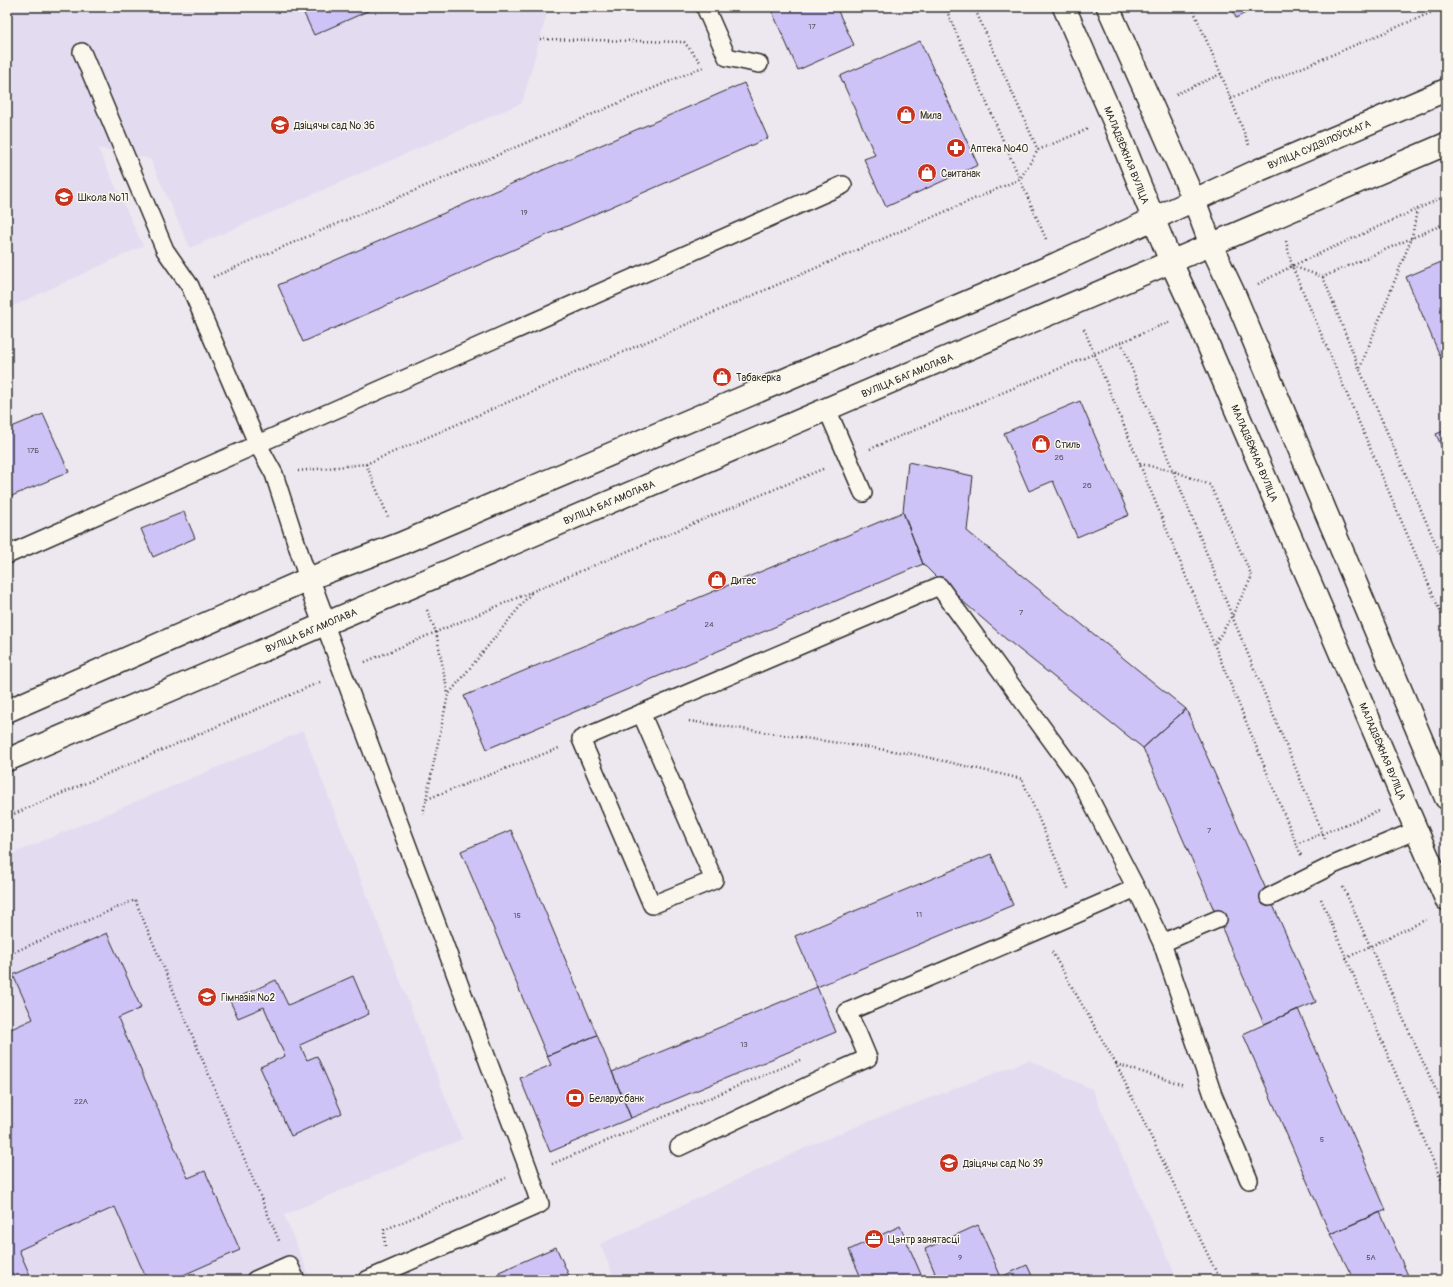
<svg xmlns="http://www.w3.org/2000/svg" width="1453" height="1287" font-family="Pangolin,sans-serif">
  <style>
    .built { fill: #e3dcf1 }
    .building { fill: #cdc3f6; stroke: #2b2b2b }
    .lines { fill: none; stroke-linecap: round; stroke-linejoin: round }
    .service-casing { stroke: #2b2b2b; stroke-width: 20 }
    .secondary-casing { stroke: #2b2b2b; stroke-width: 25 }
    .path { stroke: #2b2b2b; stroke-width: 2.5; stroke-dasharray: 1 3; stroke-linecap: butt }
    .service { stroke: #fbf7ec; stroke-width: 17 }
    .secondary { stroke: #fbf7ec; stroke-width: 22 }
    .labels { text-anchor: middle; stroke-width: 3; stroke-linejoin: round; paint-order: stroke }
    .number-label { font-size: 8px; fill: #54515e }
    .poi-label { font-size: 10px; fill: #2b2b2b; stroke: #fbf7ec; text-anchor: start }
    .street-label { font-size: 10px; fill: #2b2b2b; stroke: #fbf7ec }
  </style>
  <rect width="100%" height="100%" fill="#ede7ef"/>
  <filter id="ink" filterUnits="userSpaceOnUse"><feTurbulence type="fractalNoise" baseFrequency=".025" numOctaves="2"/><feDisplacementMap in="SourceGraphic" scale="8" xChannelSelector="R" yChannelSelector="G"/><feConvolveMatrix kernelMatrix="1 2 1 2 8 2 1 2 1" color-interpolation-filters="sRGB"/></filter>
  <g filter="url(#ink)">
    <!-- built -->
    <path class="built" d="M7 7H549L522 103 190 248 150 159 98 148 143 246 7 309Z
      M303 731 462 1139 284 1215 310 1278 306 1280H7V856Z
      M1029 1060 1092 1089 1178 1280H615L600 1244 807 1147 867 1122Z"/>
    <!-- building -->
    <path class="building" d="M301 7H368L370 10 314 35Z
      M770 7H836L854 45 798 70Z
      M1231 7H1249L1251 10 1236 18Z
      M920 41 978 165 886 207 864 159 875 155 840 76Z
      M744 83 768 138 303 342 278 285Z
      M1446 260V364L1444 365 1406 277Z
      M725 370 730 380 720 385 715 374Z
      M1080 401 1129 515 1077 537 1053 481 1029 491 1004 433Z
      M43 414 69 472 7 498V429Z
      M1446 430V457L1436 434Z
      M908 462 973 476 967 531 1186 709 1143 748 1006 639 944 585 923 564 903 512Z
      M184 512 195 538 153 557 141 529Z
      M903 512 923 564 487 749 464 696Z
      M1186 709 1316 1002 1264 1024 1143 748Z
      M511 830 597 1035 547 1056 461 851Z
      M991 854 1013 905 817 987 795 936Z
      M107 933 141 1008 118 1018 188 1178 205 1171 240 1250 172 1280H147L115 1207 19 1250 32 1280H7V1031L33 1019 13 975Z
      M353 976 369 1014 300 1045 307 1060 317 1056 342 1113 291 1136 260 1067 285 1056 264 1007 238 1018 230 1001 276 980 288 1005Z
      M817 987 836 1032 631 1118 612 1072Z
      M1298 1009 1386 1210 1330 1234 1243 1034Z
      M597 1035 631 1118 550 1152 520 1078 551 1065 547 1056Z
      M1380 1212 1410 1280H1354L1330 1234Z
      M978 1225 1001 1277 1027 1265 1034 1280H862L849 1250 900 1226 923 1279 935 1273 925 1249Z
      M556 1247 571 1280H502L499 1272Z"/>
    <g class="lines">
      <defs>
        <path id="service" d="M705 7 727 57 759 64
          M82 52 165 250 190 286 257 443 274 474 308 579
          M827 409 863 493
          M7 555 843 185
          M325 625 528 1168 540 1204 367 1280
          M641 713 714 880 652 905 581 739 939 586 1079 778 1136 888 1162 943 1213 1095 1249 1180
          M1269 897 1333 865 1417 830
          M1162 943 1218 919
          M679 1147 843 1069 868 1058 858 1034 847 1012 1079 913 1136 888
          M255 1280 289 1265 296 1280"/>
        <path id="secondary" d="M1064 7 1113 119 1171 262 1194 312 1446 899
          M1108 7 1194 200 1211 245 1235 296 1446 798
          M308 579 325 625
          M7 711 308 579 400 544 1056 264 1259 170 1446 90
          M7 760 1446 144"/>
      </defs>
      <!-- service casing -->
      <use href="#service" class="service-casing"/>
      <!-- secondary casing -->
      <use href="#secondary" class="secondary-casing"/>
      <!-- path -->
      <path class="path" d="M945 7 1046 239
        M974 7 1038 150
        M1192 7 1221 74 1249 145
        M540 39 684 42 701 63
        M1176 94 1221 74
        M1231 98 1444 7
        M1286 241 1292 266 1446 625
        M1292 266 1323 277 1446 223
        M213 277 705 66
        M1323 277 1359 368 1446 567
        M1258 284 1292 266 1446 196
        M1084 329 1301 855
        M1121 342 1232 616 1326 841
        M1360 368 1412 237 1417 210
        M870 449 1169 322
        M366 464 389 519
        M1140 464 1174 471 1210 485 1252 576 1232 616 1215 644
        M298 471 366 464 1020 179 1038 150 1088 129
        M427 610 436 632 448 694
        M365 662 825 468
        M689 721 913 754 1022 779 1069 890
        M427 799 559 748
        M423 814 448 695 531 593
        M7 817 320 682
        M1296 844 1379 811
        M1343 887 1446 1112
        M1321 899 1446 1191
        M1052 952 1116 1064 1220 1280
        M7 955 135 900 280 1243
        M1346 958 1427 919
        M1116 1064 1184 1085
        M552 1164 800 1060
        M385 1246 384 1230 506 1178"/>
      <!-- service -->
      <use href="#service" class="service"/>
      <!-- secondary -->
      <use href="#secondary" class="secondary"/>
    </g>
  </g>
  <!-- icons -->
  <defs>
    <symbol id="shop-disc" viewBox="-11 -11 22 22"><circle r="9.5" fill="#c8321e" stroke="#fbf7ec"/><path d="M-5-2.5h2.3a2.7 3.5 0 0 1 5.4 0H5L5.5 6h-11ZM-1.5-2.5h3a1.5 2.3 0 0 0-3 0Z" fill="#fff"/></symbol>
    <symbol id="school-disc" viewBox="-11 -11 22 22"><circle r="9.5" fill="#c8321e" stroke="#fbf7ec"/><path d="M0-5L7-2L0 1L-7-2ZM-4 1L0 2.5L4 1V4Q0 6-4 4Z" fill="#fff"/></symbol>
    <symbol id="pharmacy-disc" viewBox="-11 -11 22 22"><circle r="9.5" fill="#c8321e" stroke="#fbf7ec"/><path d="M-2-6h4v4h4v4h-4v4h-4v-4h-4v-4h4Z" fill="#fff"/></symbol>
    <symbol id="bank-disc" viewBox="-11 -11 22 22"><circle r="9.5" fill="#c8321e" stroke="#fbf7ec"/><path d="M-6-4H6V4H-6ZM0-2.3a2.3 2.3 0 1 0 0 4.6a2.3 2.3 0 1 0 0-4.6Z" fill="#fff"/></symbol>
    <symbol id="office-disc" viewBox="-11 -11 22 22"><circle r="9.5" fill="#c8321e" stroke="#fbf7ec"/><path d="M-6-3h4V-5.5h4V-3h4V5H-6ZM-1-4.5V-3h2v-1.5ZM-6 0V1H6V0Z" fill="#fff"/></symbol>
  </defs>
  <g fill-rule="evenodd">
    <use href="#shop-disc" x="895" y="104" width="22" height="22"/>
    <use href="#school-disc" x="269" y="114" width="22" height="22"/>
    <use href="#pharmacy-disc" x="945" y="137" width="22" height="22"/>
    <use href="#shop-disc" x="916" y="162" width="22" height="22"/>
    <use href="#school-disc" x="53" y="186" width="22" height="22"/>
    <use href="#shop-disc" x="711" y="366" width="22" height="22"/>
    <use href="#shop-disc" x="1030" y="433" width="22" height="22"/>
    <use href="#shop-disc" x="706" y="569" width="22" height="22"/>
    <use href="#school-disc" x="196" y="986" width="22" height="22"/>
    <use href="#bank-disc" x="564" y="1087" width="22" height="22"/>
    <use href="#school-disc" x="938" y="1152" width="22" height="22"/>
    <use href="#office-disc" x="863" y="1228" width="22" height="22"/>
  </g>
  <g class="labels">
    <!-- number labels -->
    <g class="number-label">
      <text x="812" y="29">17</text>
      <text x="524" y="215">19</text>
      <text x="33" y="453">17Б</text>
      <text x="1059" y="460">26</text>
      <text x="1087" y="488">26</text>
      <text x="1021" y="615">7</text>
      <text x="709" y="627">24</text>
      <text x="1209" y="833">7</text>
      <text x="919" y="917">11</text>
      <text x="517" y="918">15</text>
      <text x="744" y="1047">13</text>
      <text x="81" y="1104">22А</text>
      <text x="1322" y="1142">5</text>
      <text x="960" y="1260">9</text>
      <text x="1371" y="1260">5А</text>
    </g>
    <!-- poi labels -->
    <g class="poi-label">
      <text x="920" y="119">Мила</text>
      <text x="294" y="129">Дзіцячы сад № 36</text>
      <text x="970" y="152">Аптека №40</text>
      <text x="941" y="177">Свитанак</text>
      <text x="78" y="201">Школа №11</text>
      <text x="736" y="381">Табакерка</text>
      <text x="1055" y="448">Стиль</text>
      <text x="731" y="584">Дитес</text>
      <text x="221" y="1001">Гімназія №2</text>
      <text x="589" y="1102">Беларусбанк</text>
      <text x="963" y="1167">Дзіцячы сад № 39</text>
      <text x="888" y="1243">Цэнтр занятасці</text>
    </g>
    <!-- street labels -->
    <g class="street-label">
      <text transform="translate(1319 144) rotate(-23)" y="4">ВУЛІЦА СУДЗІЛОЎСКАГА</text>
      <text transform="translate(1127 155) rotate(68)" y="4">МАЛАДЗЁЖНАЯ ВУЛІЦА</text>
      <text transform="translate(907 375) rotate(-23)" y="4">ВУЛІЦА БАГАМОЛАВА</text>
      <text transform="translate(1255 453) rotate(67)" y="4">МАЛАДЗЁЖНАЯ ВУЛІЦА</text>
      <text transform="translate(609 502) rotate(-23)" y="4">ВУЛІЦА БАГАМОЛАВА</text>
      <text transform="translate(311 630) rotate(-23)" y="4">ВУЛІЦА БАГАМОЛАВА</text>
      <text transform="translate(1383 751) rotate(67)" y="4">МАЛАДЗЁЖНАЯ ВУЛІЦА</text>
    </g>
  </g>
  <!-- margin -->
  <rect width="1453" height="1287" fill="none" stroke="#fbf7ec" stroke-width="24"/>
  <rect x="12" y="12" width="1429" height="1263" fill="none" stroke="#2b2b2b" stroke-width="1.5" filter="url(#ink)"/>
</svg>
